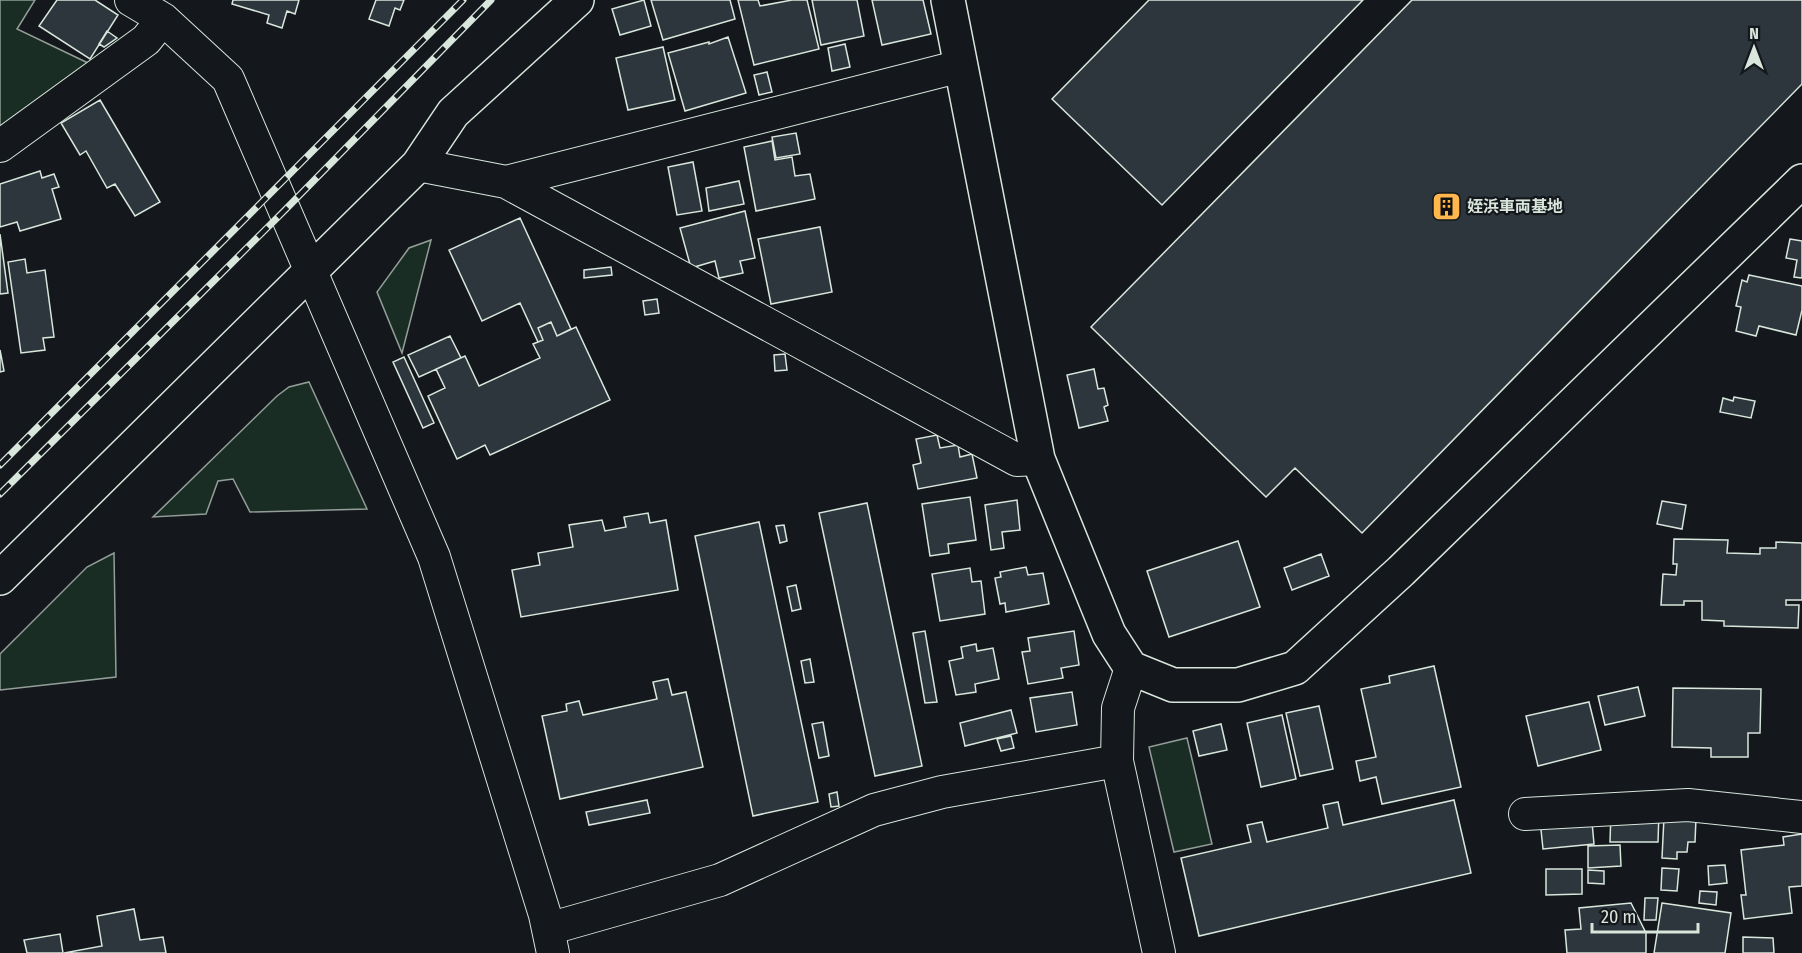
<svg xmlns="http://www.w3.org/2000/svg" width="1802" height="953" font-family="'Fira Sans Condensed','Noto Sans JP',sans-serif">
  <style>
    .green { fill: #1a2d24; stroke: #939e99; stroke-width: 1.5 }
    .building { fill: #2c363c; stroke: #d8e6dc; stroke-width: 1.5 }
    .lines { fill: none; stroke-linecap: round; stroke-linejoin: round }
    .street-casing { stroke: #d8e6dc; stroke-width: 34 }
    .secondary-casing { stroke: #d8e6dc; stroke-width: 36 }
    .street { stroke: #14181c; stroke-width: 32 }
    .secondary { stroke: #14181c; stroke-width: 33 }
    .rail-casing { stroke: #d8e6dc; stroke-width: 7 }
    .rail { stroke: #14181c; stroke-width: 4.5; stroke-dasharray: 14; stroke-linecap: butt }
    .labels { text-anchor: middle; stroke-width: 4.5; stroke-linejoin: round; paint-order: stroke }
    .poi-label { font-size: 16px; font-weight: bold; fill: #d8e6dc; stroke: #14181c; text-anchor: start }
  </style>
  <rect width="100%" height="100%" fill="#14181c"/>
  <!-- green -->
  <path class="green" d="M0 0H35L17 29 88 63 0 130Z
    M431 240 402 353 377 292 409 248Z
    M309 382 367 509 250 512 233 479 218 481 206 514 153 517 277 396 289 387Z
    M114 553 116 677 0 690V654L87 567Z
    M1187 738 1212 844 1174 852 1149 747Z"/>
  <!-- building -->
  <path class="building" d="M57 0H95L118 15 90 59 39 26Z
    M233 0H299L295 14 287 11 282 28 267 23 269 15 232 4Z
    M376 0H404L400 10 395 8 389 26 369 19Z
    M644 0 651 26 620 35 612 9Z
    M651 0H730L735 19 663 40Z
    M738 0H758L760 6 792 0H807L819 49 754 65Z
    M812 0H857L864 36 821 45Z
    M872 0H923L931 34 882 45Z
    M1149 0H1363L1162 205 1052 99Z
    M1412 0H1802V84L1362 533 1295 468 1266 497 1091 327Z
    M107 31 117 38 104 47 99 44Z
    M728 37 746 93 685 111 668 53 709 42V44Z
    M845 44 850 67 832 71 828 48Z
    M663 47 675 100 628 110 616 58Z
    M767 72 772 92 759 95 754 75Z
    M100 100 160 202 135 216 115 184 107 188 86 151 80 155 61 123Z
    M796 133 800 154 776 158 772 137Z
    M772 141 775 160 792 157 795 176 810 174 815 199 756 211 744 147Z
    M693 162 702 211 677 215 668 167Z
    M40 171 42 178 54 174 59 187 52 189 61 219 20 231 17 222 0 227V184Z
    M739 181 744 204 709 211 706 188Z
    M745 211 755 258 740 261 743 273 719 278 715 261 691 268 680 228Z
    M520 218 571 329 557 336 551 322 538 328 543 340 538 342 520 303 482 321 449 250Z
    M820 227 832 292 771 304 758 239Z
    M0 234 8 293 0 294Z
    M1790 239 1802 241V278L1794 277 1797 260 1786 258Z
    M25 259 27 273 45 270 54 337 43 338 45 350 21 353 8 262Z
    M611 267 612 275 584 278V270Z
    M1749 275 1802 286V310L1796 335 1759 326 1756 336 1736 331 1741 307 1736 306 1742 280 1747 282Z
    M657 299 659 313 645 315 643 301Z
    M551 322 557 336 576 327 610 400 490 455 485 445 457 459 428 396 445 388 436 369 465 356 479 386 540 358 533 344 543 340 538 328Z
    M450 336 461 358 419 377 408 355Z
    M0 350 4 371 0 372Z
    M785 354 787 370 775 371 774 355Z
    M404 357 434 423 423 428 393 362Z
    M1094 369 1098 389 1104 388 1108 405 1104 407 1108 421 1079 428 1067 375Z
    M1734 397 1755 401 1751 418 1720 412 1723 398 1733 401Z
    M937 435 940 448 958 445 960 457 972 454 977 478 918 489 913 465 921 463 916 439Z
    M970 497 976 540 948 544 949 553 930 556 922 504Z
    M1017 500 1020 530 1002 532 1004 548 991 550 985 505Z
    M1662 501 1686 505 1682 529 1657 524Z
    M867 503 922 766 875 776 819 513Z
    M648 513 650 523 666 520 678 590 521 617 512 570 540 565 538 553 573 547 569 525 602 520 605 531 626 527 624 517Z
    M759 522 818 802 753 816 695 536Z
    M784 525 787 541 780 543 776 526Z
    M1674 539 1728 540 1727 553 1760 554V548H1776V542L1802 543V600H1786V605H1799L1798 628 1724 626V621L1702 620V601H1684V605H1661L1663 574 1676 575 1677 564H1673Z
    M1238 541 1260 607 1169 637 1147 571Z
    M1321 554 1329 576 1292 590 1284 568Z
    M1026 567 1028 575 1043 573 1049 604 1006 612 1005 603 1000 604 995 578 1001 577 1000 572Z
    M970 568 972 582 981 581 985 614 940 621 932 574Z
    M796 585 801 609 792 611 787 587Z
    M925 631 937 702 925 703 913 633Z
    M1074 631 1079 665 1061 668 1063 678 1028 684 1022 652 1030 651 1028 638Z
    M976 644 977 651 993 648 999 679 975 684 976 692 956 695 949 661 963 658 961 647Z
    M810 659 814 682 805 683 801 661Z
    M1434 666 1461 787 1382 804 1376 777 1360 781 1356 761 1376 757 1361 689 1390 683 1389 676Z
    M668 679 672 695 686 692 703 767 560 799 542 716 567 711 566 704 579 701 583 715 657 699 653 682Z
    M1638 687 1645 716 1605 725 1598 696Z
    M1673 688 1761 689 1760 733H1748V757H1711V748L1672 747Z
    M1072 692 1077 725 1036 732 1030 698Z
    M1589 702 1601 750 1538 766 1526 716Z
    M1319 706 1333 769 1300 776 1286 713Z
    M1011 710 1017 733 965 746 960 723Z
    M1282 715 1296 779 1261 787 1247 723Z
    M823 722 829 756 819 758 812 724Z
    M1221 724 1227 750 1199 756 1193 731Z
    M1011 736 1014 748 1001 751 997 739Z
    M837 792 839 806 831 807 829 794Z
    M647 800 650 813 589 825 586 812Z
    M1454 800 1471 873 1199 936 1181 858 1251 842 1247 825 1262 822 1267 842 1328 828 1323 805 1338 802 1343 825Z
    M1591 811 1594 844 1543 849 1540 820Z
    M1611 812H1659L1658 842H1610Z
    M1664 817 1696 818 1695 842H1688L1687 852H1677V859L1662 858Z
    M1802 834V886L1789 887 1792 913 1744 919 1741 895H1746L1741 850 1784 845 1783 837Z
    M1620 845 1621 866 1588 868V846Z
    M1725 865 1727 883 1709 885 1708 866Z
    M1662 868 1679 869 1677 891 1661 890Z
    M1546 869H1582V894L1546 895Z
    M1588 870 1604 871V884L1588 883Z
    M1700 891 1717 892 1716 905 1699 903Z
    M1645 898H1658L1656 920H1644Z
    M1631 903 1646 933V953H1567L1565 930 1581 929 1579 908Z
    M1662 903 1731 913 1725 953H1654Z
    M134 909 140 940 163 937 166 953H64L102 946 97 916Z
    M60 934 63 953H27L24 940Z
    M1743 937 1773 938 1774 953H1743Z"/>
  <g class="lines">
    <defs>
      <path id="street" d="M131 0 163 19 228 79 434 557 545 915 553 953
        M0 146 146 40 163 19
        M418 165 506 182 961 66
        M506 182 1017 460 1038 459
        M1131 668 1118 708 1117 761 1159 953
        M1525 814 1688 805 1802 817
        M548 929 720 880 874 810 942 792 1117 761"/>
      <path id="secondary" d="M948 0 1038 459 1109 634 1131 668 1173 685H1238L1295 668 1401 571 1802 181
        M0 578 418 165 453 113 577 0"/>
    </defs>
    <!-- street casing -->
    <use href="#street" class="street-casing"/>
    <!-- secondary casing -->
    <use href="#secondary" class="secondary-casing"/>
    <!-- street -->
    <use href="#street" class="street"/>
    <!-- secondary -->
    <use href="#secondary" class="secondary"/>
    <defs>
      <path id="rail" d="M0 465 463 0
        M0 494 285 210 491 0"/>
    </defs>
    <!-- rail casing -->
    <use href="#rail" class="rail-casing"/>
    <!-- rail -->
    <use href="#rail" class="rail"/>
  </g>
  <!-- icons -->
  <defs>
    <symbol id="building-square" viewBox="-11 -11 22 22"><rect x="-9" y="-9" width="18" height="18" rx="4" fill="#ffb74d" stroke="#14181c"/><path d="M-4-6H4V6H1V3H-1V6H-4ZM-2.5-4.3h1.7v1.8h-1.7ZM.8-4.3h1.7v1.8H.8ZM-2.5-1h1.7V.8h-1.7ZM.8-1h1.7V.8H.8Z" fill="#111"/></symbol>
  </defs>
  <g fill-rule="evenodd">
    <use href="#building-square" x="1430" y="190" width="33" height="33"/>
  </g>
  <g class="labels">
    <!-- poi labels -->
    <g class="poi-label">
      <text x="1467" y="212">姪浜車両基地</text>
    </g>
  </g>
  <!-- north arrow -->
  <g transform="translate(1754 48)" stroke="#14181c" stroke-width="4.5" paint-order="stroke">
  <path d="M0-4.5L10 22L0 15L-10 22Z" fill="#d8e6dc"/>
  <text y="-9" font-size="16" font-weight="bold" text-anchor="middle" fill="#d8e6dc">N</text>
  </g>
  <!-- scale -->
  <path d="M1592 923v9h106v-9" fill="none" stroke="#d8e6dc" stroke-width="3"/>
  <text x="1601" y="923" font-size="18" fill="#d8e6dc" stroke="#14181c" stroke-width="4.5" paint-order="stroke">20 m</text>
</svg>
